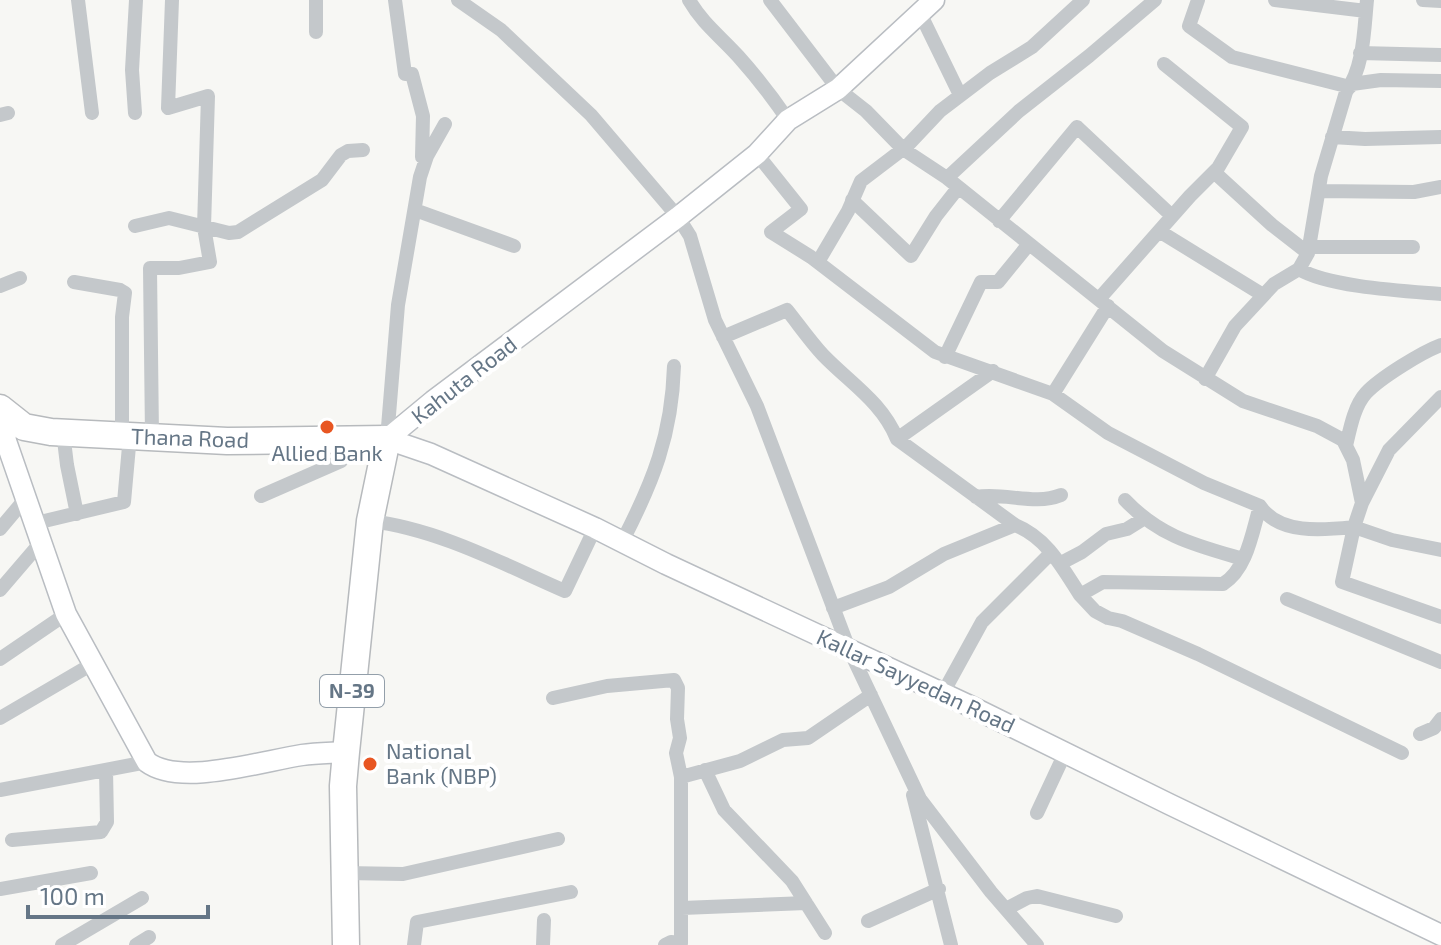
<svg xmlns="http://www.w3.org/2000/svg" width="1441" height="945" font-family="'Exo 2',sans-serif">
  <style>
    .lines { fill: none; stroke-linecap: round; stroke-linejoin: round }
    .secondary-casing { stroke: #b9bdc2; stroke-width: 23 }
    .highway-casing { stroke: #b7babd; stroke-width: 29 }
    .street { stroke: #c4c8cb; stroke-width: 14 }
    .secondary { stroke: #fff; stroke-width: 20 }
    .highway { stroke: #fff; stroke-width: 26 }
    .poi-dot { fill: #e85622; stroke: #fff; stroke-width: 3 }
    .labels { text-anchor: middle; stroke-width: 8; stroke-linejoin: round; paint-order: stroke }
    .shield { fill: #fff; stroke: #939faa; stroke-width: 2 }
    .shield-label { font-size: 20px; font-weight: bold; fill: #657686 }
    .street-label { font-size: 22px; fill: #657686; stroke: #fff }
    .poi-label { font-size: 22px; fill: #657686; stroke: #fff }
  </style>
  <rect width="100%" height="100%" fill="#f7f7f4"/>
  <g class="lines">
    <defs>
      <path id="secondary" d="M6 415 4 422 6 441 66 614 147 762C180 787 262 761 302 755 316 753 331 753 346 752
        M387 439 431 454 595 528 666 564 970 706 1169 804 1441 935
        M387 439 433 401 678 217 757 154 788 120 838 89 934 0"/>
      <path id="highway" d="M0 408 24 427 51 432 227 441 387 439 370 521 346 752 343 786 346 945"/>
    </defs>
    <!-- secondary casing -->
    <use href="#secondary" class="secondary-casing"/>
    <!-- highway casing -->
    <use href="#highway" class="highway-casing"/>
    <!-- street -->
    <path class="street" d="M78 0 92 113
      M395 0 405 74H412L423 116 422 157
      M458 0 501 30 591 115 678 217 690 236 715 320 757 406 849 649 920 799 991 892 1037 945
      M689 0C703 24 720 36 738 56 756 76 773 98 788 120
      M770 0 838 89 866 111 903 149 947 178 1163 351 1243 401 1317 426 1343 440 1353 460 1362 503 1354 527 1392 540 1441 550
      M1198 0 1189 26 1232 57 1350 87
      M1275 0 1366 11
      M1423 0 1441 1
      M920 13 960 95
      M316 32V0
      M1360 53 1441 55
      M1352 84 1381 80 1441 81
      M135 113 132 70 136 0
      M0 115 8 113
      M1332 137 1365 139 1441 137
      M757 154 801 209 771 232 811 257 935 352 1053 394 1108 433 1204 483 1260 506
      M1214 172 1272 225 1308 253
      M947 178 1019 111 1089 56 1155 0
      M1319 191 1414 192 1441 187
      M852 200 911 256 936 216 958 188
      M415 210 514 246
      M999 221 1077 127 1172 216
      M135 226 169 218 229 233 238 232 322 180 341 155 348 151 363 150
      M1159 231 1263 295
      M1309 247H1413
      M818 262 848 211 861 181 907 146 940 111 990 73 1032 47 1083 0
      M1299 269C1328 287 1405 291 1441 294
      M74 282 120 290 125 293 122 317V435
      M0 286 20 278
      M1099 299 1190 196 1218 168 1242 127 1164 64
      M723 337 787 310C799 325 810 341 823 355 850 383 882 402 897 439L1015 525
      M945 357 981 282H998L1029 244
      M1205 379 1235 326 1274 284 1299 269 1308 253 1321 176 1346 92C1364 67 1364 30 1367 0
      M1053 394 1108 306
      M63 432 67 465 77 514
      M152 436 150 268H179L210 262 204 227 208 96 168 108 172 0
      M387 439 398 305 420 177 427 156 445 124
      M897 439 993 371
      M1346 446C1350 429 1354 406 1366 393 1380 378 1422 352 1441 345
      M261 496 341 461 344 438
      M976 497C1005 492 1034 506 1061 495
      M1125 500C1160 537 1195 545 1243 559
      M1362 503 1389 450 1441 397
      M370 521C438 529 503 564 565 591L595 528
      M36 523 124 502 130 435
      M0 529 26 498
      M622 542C653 482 672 435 674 366
      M1061 563 1082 552 1106 534 1127 529 1143 519
      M0 590 42 541
      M1080 595 1095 611 1108 618 1122 621 1198 654 1402 753
      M1287 599 1441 662
      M833 608 889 587 944 554 1015 525C1047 538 1062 567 1080 595L1103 582 1223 584C1247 569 1252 533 1260 506 1279 535 1324 530 1354 527L1342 582 1441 617
      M0 659 66 614
      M943 693 982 622 1051 553
      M553 698 607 686 674 680 678 688 677 719 680 738 676 753 681 777
      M0 718 94 663
      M1420 734 1434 728 1441 719
      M705 770 724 810 792 881 825 933
      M0 790 147 762
      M913 795 951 945
      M1037 813 1065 753
      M12 840 101 832 107 822 106 770
      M345 873 403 874 558 839
      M0 889 91 873
      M682 908 806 903
      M1006 909 1027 898 1037 896 1116 916
      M868 921 939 889
      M62 945 142 898
      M136 945 149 937
      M414 945 417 922 571 892
      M543 945 544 920
      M665 945 671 942 681 943V777L740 761 783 740 808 738 871 695"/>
    <!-- secondary -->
    <use href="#secondary" class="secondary"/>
    <!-- highway -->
    <use href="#highway" class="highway"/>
  </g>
  <!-- markers -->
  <g class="poi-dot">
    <circle cx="327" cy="427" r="8"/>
    <circle cx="370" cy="764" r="8"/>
  </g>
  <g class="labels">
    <!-- shield labels -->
    <rect class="shield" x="320" y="675" width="64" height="32" rx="6"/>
    <g class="shield-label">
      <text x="352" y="698">N-39</text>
    </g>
    <!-- street labels -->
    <g class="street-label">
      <text transform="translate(464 380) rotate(-38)" y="8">Kahuta Road</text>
      <text transform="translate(190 438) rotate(2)" y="8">Thana Road</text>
      <text transform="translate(916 681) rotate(25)" y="8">Kallar Sayyedan Road</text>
    </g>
    <!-- poi labels -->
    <g class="poi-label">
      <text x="327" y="461">Allied Bank</text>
      <text x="386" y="759" text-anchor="start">National<tspan x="386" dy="25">Bank (NBP)</tspan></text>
    </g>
  </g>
  <!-- scale -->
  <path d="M28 905v12h180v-12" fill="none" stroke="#657686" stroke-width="4"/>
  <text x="40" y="905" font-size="24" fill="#657686" stroke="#ffffff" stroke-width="6" paint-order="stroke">100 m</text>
</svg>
